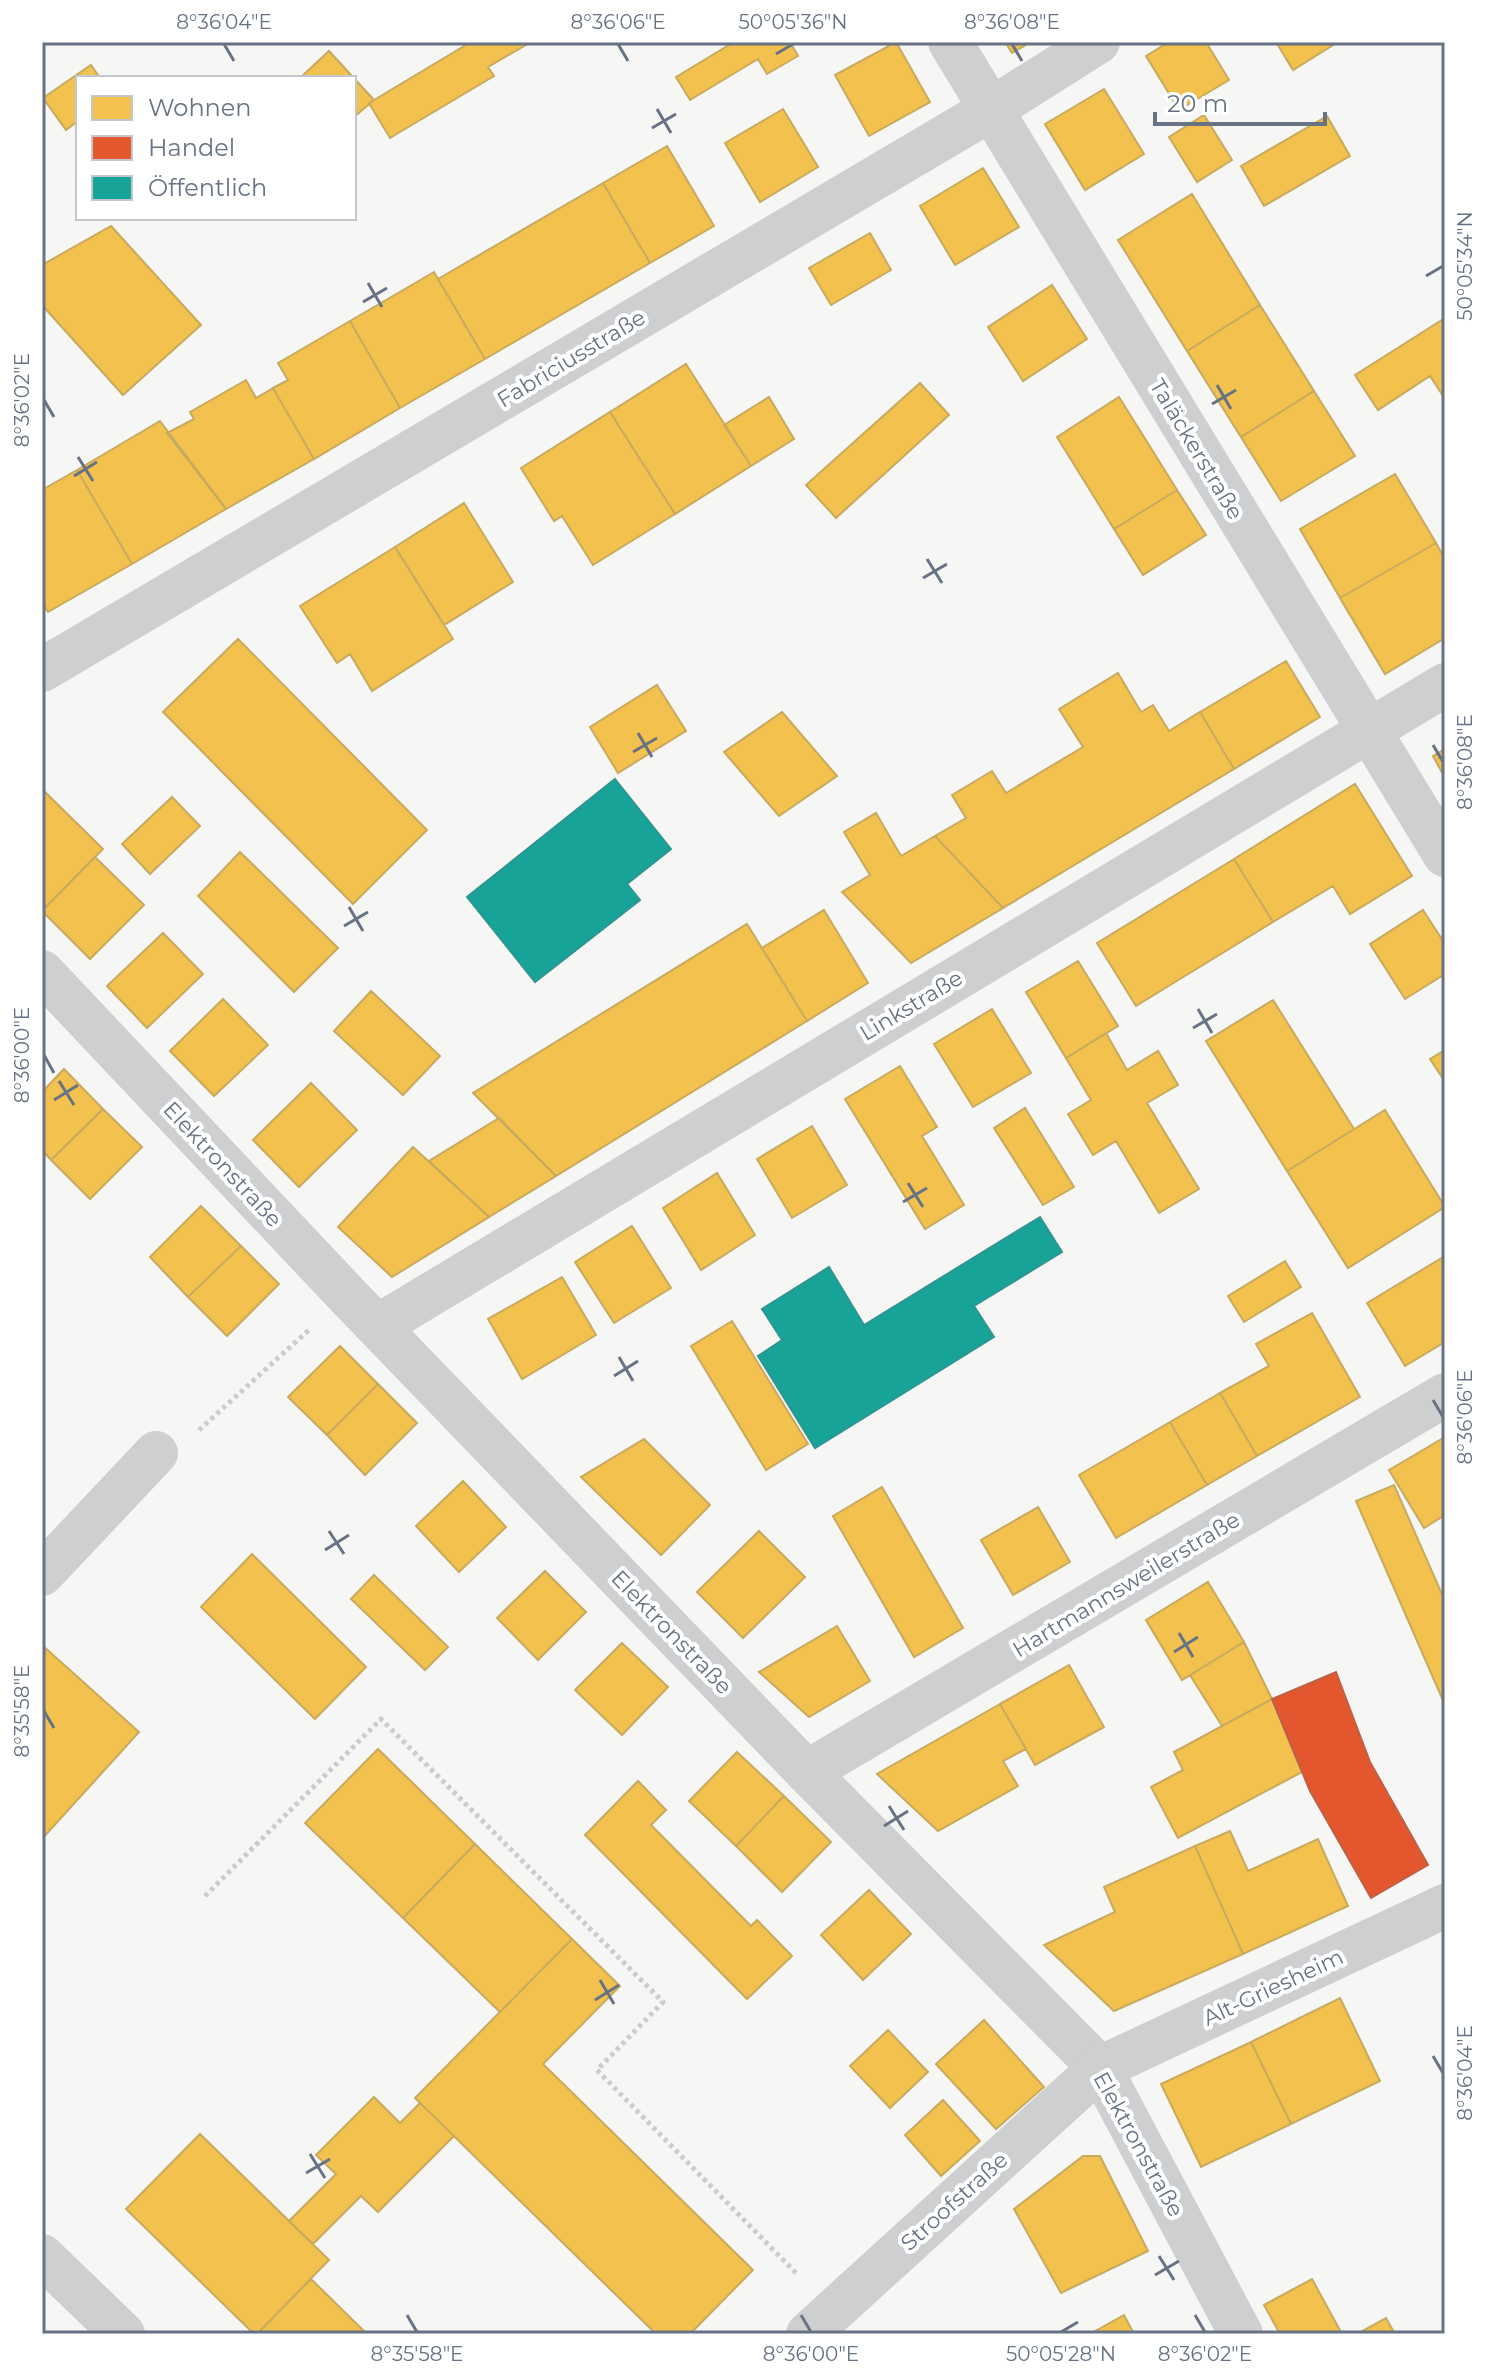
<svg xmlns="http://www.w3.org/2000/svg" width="1487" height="2376" font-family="Montserrat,sans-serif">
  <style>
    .homes { fill: #f2c14e; stroke: #c8aa5e; stroke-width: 2 }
    .shops { fill: #e4572e; stroke: #be5f48; stroke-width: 2 }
    .public { fill: #17a398; stroke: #2f9592; stroke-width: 2 }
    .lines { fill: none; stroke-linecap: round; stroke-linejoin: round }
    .path { stroke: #cccccd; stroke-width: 5; stroke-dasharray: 4 4; stroke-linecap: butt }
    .minor { stroke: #cecfd0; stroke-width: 44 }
    .tertiary { stroke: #cecfd0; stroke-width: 44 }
    .ticks { fill: none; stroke: #677384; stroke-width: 3 }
    .labels { text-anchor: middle; stroke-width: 8; stroke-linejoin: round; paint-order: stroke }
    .street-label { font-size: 22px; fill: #677384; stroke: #fff }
    .neatline { fill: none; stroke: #677384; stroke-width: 3 }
    .ticks-label { font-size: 20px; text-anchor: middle; fill: #677384 }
  </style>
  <rect width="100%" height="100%" fill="#f6f6f5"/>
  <!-- homes -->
  <path class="homes" d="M471 42H531L488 67 494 76 390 138 369 103Z
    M734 42H790L798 56 767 74 758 59 690 100 676 77Z
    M896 42 930 102 869 136 835 75Z
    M1005 42H1031L1012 53Z
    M1169 42H1206L1229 80 1179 110 1146 56Z
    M1276 42H1338L1293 70Z
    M329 51 374 100 354 117V78H300Z
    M91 65 100 78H78V121L66 130 43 98Z
    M1104 89 1144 154 1085 190 1045 124Z
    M783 109 818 167 760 202 725 143Z
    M1204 115 1232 160 1197 182 1169 137Z
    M1327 116 1350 156 1264 206 1241 166Z
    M667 146 714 226 650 263 603 183Z
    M983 168 1019 227 955 265 920 206Z
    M603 183 650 263 485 359 438 279Z
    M1192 194 1260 305 1187 351 1118 240Z
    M111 226 201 325 123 395 42 305V265Z
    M870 233 891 270 831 305 809 268Z
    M434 272 485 359 400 408 350 321Z
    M1052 285 1087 339 1023 381 988 327Z
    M1260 305 1314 391 1241 437 1187 351Z
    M1445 318V399L1430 376 1378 410 1355 375Z
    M350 321 400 408 314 459 273 388 288 380 278 363Z
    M686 364 751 466 675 514 610 412Z
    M246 380 256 398 273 388 314 459 226 509 167 433 194 419 190 412Z
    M920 383 949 415 836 518 806 485Z
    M1314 391 1355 456 1281 501 1241 437Z
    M769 397 794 439 751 466 724 425Z
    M1119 397 1177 490 1114 529 1057 437Z
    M610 412 675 514 593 565 562 516 554 521 521 468Z
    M160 421 226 509 132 564 77 470Z
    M77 470 132 564 48 612 42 602V490Z
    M1395 474 1436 543 1340 598 1300 529Z
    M1177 490 1206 535 1143 575 1114 529Z
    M464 503 513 582 444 625 395 547Z
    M1436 543 1445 559V638L1385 674 1340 598Z
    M395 547 453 639 372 691 350 654 337 663 300 606Z
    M238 639 427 830 353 904 163 712Z
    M1286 661 1320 717 1234 769 1200 712Z
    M1118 673 1141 712 1153 705 1169 731 1200 712 1234 769 1003 908 935 836 966 818 952 795 992 771 1006 793 1083 747 1059 709Z
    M657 685 686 731 618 773 590 727Z
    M782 712 837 776 779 816 724 752Z
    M1445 749V778L1433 756Z
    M1355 784 1412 876 1350 914 1333 886 1273 922 1234 859Z
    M42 789 103 849 42 911Z
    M172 797 200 826 150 874 122 844Z
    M876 813 901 856 935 836 1003 908 911 963 842 892 870 875 844 832Z
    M240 852 338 948 294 992 198 896Z
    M95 857 144 905 90 959 42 911Z
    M1234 859 1273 922 1136 1006 1097 943Z
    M824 910 868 983 807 1021 762 948Z
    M1423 910 1445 944V974L1405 999 1370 944Z
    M747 924 807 1021 556 1176 473 1093Z
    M163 933 203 974 147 1028 107 986Z
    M1078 961 1118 1026 1066 1058 1026 992Z
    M371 991 440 1056 403 1095 334 1031Z
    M223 999 268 1045 214 1096 170 1051Z
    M1273 1000 1354 1129 1287 1171 1206 1041Z
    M992 1009 1031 1073 973 1107 934 1044Z
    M1106 1033 1127 1070 1158 1051 1178 1085 1147 1103 1199 1189 1159 1213 1116 1141 1093 1155 1068 1114 1091 1100 1066 1058Z
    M1445 1050V1082L1430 1059Z
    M900 1066 937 1127 922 1136 964 1205 925 1229 845 1099Z
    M64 1069 103 1109 51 1160 42 1150V1092Z
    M311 1083 357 1130 299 1187 253 1140Z
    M1025 1108 1074 1187 1043 1205 994 1128Z
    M103 1109 142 1147 90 1199 51 1160Z
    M1385 1110 1445 1207 1348 1268 1287 1171Z
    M499 1118 556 1176 489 1217 429 1161Z
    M812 1126 847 1185 792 1218 757 1159Z
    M413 1147 489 1217 392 1277 338 1227Z
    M717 1173 755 1235 701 1270 663 1208Z
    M201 1206 241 1246 188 1297 150 1257Z
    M632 1226 671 1288 614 1323 575 1262Z
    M241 1246 279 1284 227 1336 188 1297Z
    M1445 1256V1342L1405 1366 1367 1303Z
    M1285 1261 1301 1287 1244 1322 1228 1296Z
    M562 1277 596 1335 522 1379 488 1319Z
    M1312 1313 1360 1397 1257 1456 1220 1393 1269 1366 1256 1344Z
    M732 1321 808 1444 766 1470 691 1346Z
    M340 1346 378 1384 327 1435 288 1397Z
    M378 1384 417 1423 365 1475 327 1435Z
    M1220 1393 1257 1456 1207 1485 1170 1422Z
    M1170 1422 1207 1485 1116 1538 1079 1475Z
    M1445 1437V1515L1424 1528 1389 1470Z
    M644 1439 710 1505 661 1555 581 1477Z
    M463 1481 506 1527 459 1572 416 1526Z
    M1394 1485 1445 1601V1705L1356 1501Z
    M882 1487 963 1628 914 1657 833 1516Z
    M1038 1507 1070 1562 1013 1595 981 1540Z
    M759 1531 805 1577 743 1638 697 1592Z
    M252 1554 366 1667 315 1719 201 1607Z
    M545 1571 586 1612 538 1660 497 1618Z
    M374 1575 448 1647 425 1670 351 1599Z
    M1208 1582 1244 1642 1182 1680 1146 1620Z
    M837 1626 870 1681 809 1717 759 1672Z
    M1244 1642 1272 1699 1222 1726 1190 1675Z
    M622 1643 668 1687 622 1735 575 1690Z
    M42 1645 139 1732 42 1839Z
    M1069 1665 1104 1727 1035 1765 1000 1704Z
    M1272 1699 1302 1772 1178 1838 1151 1787 1183 1770 1174 1752Z
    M1000 1704 1026 1749 1003 1761 1018 1786 938 1831 877 1774Z
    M378 1749 475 1844 403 1918 305 1823Z
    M737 1752 784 1796 736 1846 689 1801Z
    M638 1781 666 1810 651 1825 751 1926 757 1920 792 1956 747 1999 585 1835Z
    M784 1796 831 1842 782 1892 736 1846Z
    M1230 1831 1248 1871 1318 1839 1348 1906 1243 1954 1195 1846Z
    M475 1844 572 1939 500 2012 403 1918Z
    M1195 1846 1243 1954 1114 2011 1044 1945 1115 1912 1104 1887Z
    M869 1890 911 1934 863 1980 821 1935Z
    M572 1939 620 1986 543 2064 753 2270 690 2334H656L415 2098Z
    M1340 1998 1380 2081 1291 2124 1251 2042Z
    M984 2020 1044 2087 996 2129 936 2064Z
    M888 2030 928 2072 890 2108 850 2066Z
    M1251 2042 1291 2124 1201 2167 1161 2084Z
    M374 2097 400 2123 420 2103 454 2136 378 2212 361 2196 313 2244 289 2221 336 2174 316 2155Z
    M943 2100 980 2141 941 2176 905 2135Z
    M200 2134 329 2260 257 2334H254L126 2209Z
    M1083 2156H1100L1148 2251 1061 2293 1014 2209Z
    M311 2279 367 2334H257Z
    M1312 2279 1342 2334H1280L1264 2305Z
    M1124 2315 1134 2334H1090Z
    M1386 2318 1395 2334H1357Z"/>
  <!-- shops -->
  <path class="shops" d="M1336 1672 1370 1762 1428 1865 1371 1898 1310 1791 1272 1699Z"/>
  <!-- public -->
  <path class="public" d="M615 779 671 849 627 884 640 900 535 982 467 897Z
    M1040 1217 1062 1252 974 1306 994 1337 815 1448 758 1356 782 1340 762 1309 829 1267 864 1325Z"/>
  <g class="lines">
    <!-- path -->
    <path class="path" d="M199 1430 310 1329
      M205 1896 381 1719 663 2002 597 2070 796 2273"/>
    <!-- minor -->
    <path class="minor" d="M950 42 1445 855
      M42 670 990 110 1098 42
      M42 972 346 1294 807 1772 1100 2068 1241 2334
      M378 1326 1445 685
      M42 1574 156 1453
      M807 1772 1445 1395
      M42 2256 123 2334"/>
    <!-- tertiary -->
    <path class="tertiary" d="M808 2334 1100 2068 1445 1906"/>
  </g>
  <!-- ticks -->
  <path class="ticks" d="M224 44 234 61M618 44 628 61M1012 44 1022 61M776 54 793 44M657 109 671 133M652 128 676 114M1426 276 1443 266M368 283 382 307M363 302 387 288M1217 385 1231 409M44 400 54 417M1212 404 1236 390M78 457 93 481M74 476 97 462M927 559 942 583M923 578 947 564M638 733 652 757M1433 745 1443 762M633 752 657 738M349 907 363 931M344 926 368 912M1198 1009 1212 1033M1193 1028 1217 1014M44 1055 54 1073M59 1081 74 1105M54 1100 78 1085M908 1183 923 1207M903 1202 927 1188M619 1357 633 1381M614 1376 638 1361M1433 1400 1443 1417M329 1531 344 1554M325 1550 349 1535M1179 1633 1193 1657M1174 1652 1198 1637M44 1711 54 1728M889 1806 904 1830M884 1826 908 1811M600 1980 614 2004M595 2000 619 1985M1433 2056 1443 2073M310 2154 325 2178M306 2173 330 2159M1159 2256 1174 2280M1155 2275 1179 2261M407 2315 417 2332M801 2315 811 2332M1195 2315 1205 2332M1061 2332 1078 2322"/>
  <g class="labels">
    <!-- street labels -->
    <g class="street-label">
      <text transform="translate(571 358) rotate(-31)" y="8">Fabriciusstraße</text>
      <text transform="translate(1197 449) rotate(59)" y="8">Taläckerstraße</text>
      <text transform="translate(911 1005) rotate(-31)" y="8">Linkstraße</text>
      <text transform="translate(223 1164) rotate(47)" y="8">Elektronstraße</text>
      <text transform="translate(1126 1584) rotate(-31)" y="8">Hartmannsweilerstraße</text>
      <text transform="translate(672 1632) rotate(46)" y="8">Elektronstraße</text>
      <text transform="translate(1273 1987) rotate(-25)" y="8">Alt-Griesheim</text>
      <text transform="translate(1139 2144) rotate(61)" y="8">Elektronstraße</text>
      <text transform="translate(954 2201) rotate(-42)" y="8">Stroofstraße</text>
    </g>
  </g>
  <!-- border -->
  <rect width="1487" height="2376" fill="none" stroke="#ffffff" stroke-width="88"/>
  <!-- legend -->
  <rect x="76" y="76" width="280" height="144" fill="#ffffff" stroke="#c2c7ce" stroke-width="2"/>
  <rect x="92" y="96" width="40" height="24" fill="#f2c14e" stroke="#c2c7ce" stroke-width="2"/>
  <text x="148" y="116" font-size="24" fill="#677384">Wohnen</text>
  <rect x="92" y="136" width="40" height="24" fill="#e4572e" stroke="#c2c7ce" stroke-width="2"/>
  <text x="148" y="156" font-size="24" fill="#677384">Handel</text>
  <rect x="92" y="176" width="40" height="24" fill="#17a398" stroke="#c2c7ce" stroke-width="2"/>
  <text x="148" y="196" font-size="24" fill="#677384">Öffentlich</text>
  <!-- scale -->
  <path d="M1155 112v12h170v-12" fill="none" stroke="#677384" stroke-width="4"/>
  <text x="1167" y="112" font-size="24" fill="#677384" stroke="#ffffff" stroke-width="6" paint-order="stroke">20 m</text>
  <rect x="44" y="44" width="1399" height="2288" class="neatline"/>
  <g class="ticks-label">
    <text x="224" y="29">8°36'04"E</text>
    <text x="618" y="29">8°36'06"E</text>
    <text x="793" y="29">50°05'36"N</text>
    <text x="1012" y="29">8°36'08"E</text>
    <text transform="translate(1465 266) rotate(-90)" y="7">50°05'34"N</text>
    <text transform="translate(22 400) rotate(-90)" y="7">8°36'02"E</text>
    <text transform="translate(1465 762) rotate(-90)" y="7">8°36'08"E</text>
    <text transform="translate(22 1055) rotate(-90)" y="7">8°36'00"E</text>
    <text transform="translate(1465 1417) rotate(-90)" y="7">8°36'06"E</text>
    <text transform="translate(22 1711) rotate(-90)" y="7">8°35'58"E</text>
    <text transform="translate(1465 2073) rotate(-90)" y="7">8°36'04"E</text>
    <text x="417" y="2361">8°35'58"E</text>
    <text x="811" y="2361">8°36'00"E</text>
    <text x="1061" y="2361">50°05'28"N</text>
    <text x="1205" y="2361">8°36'02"E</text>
  </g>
</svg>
